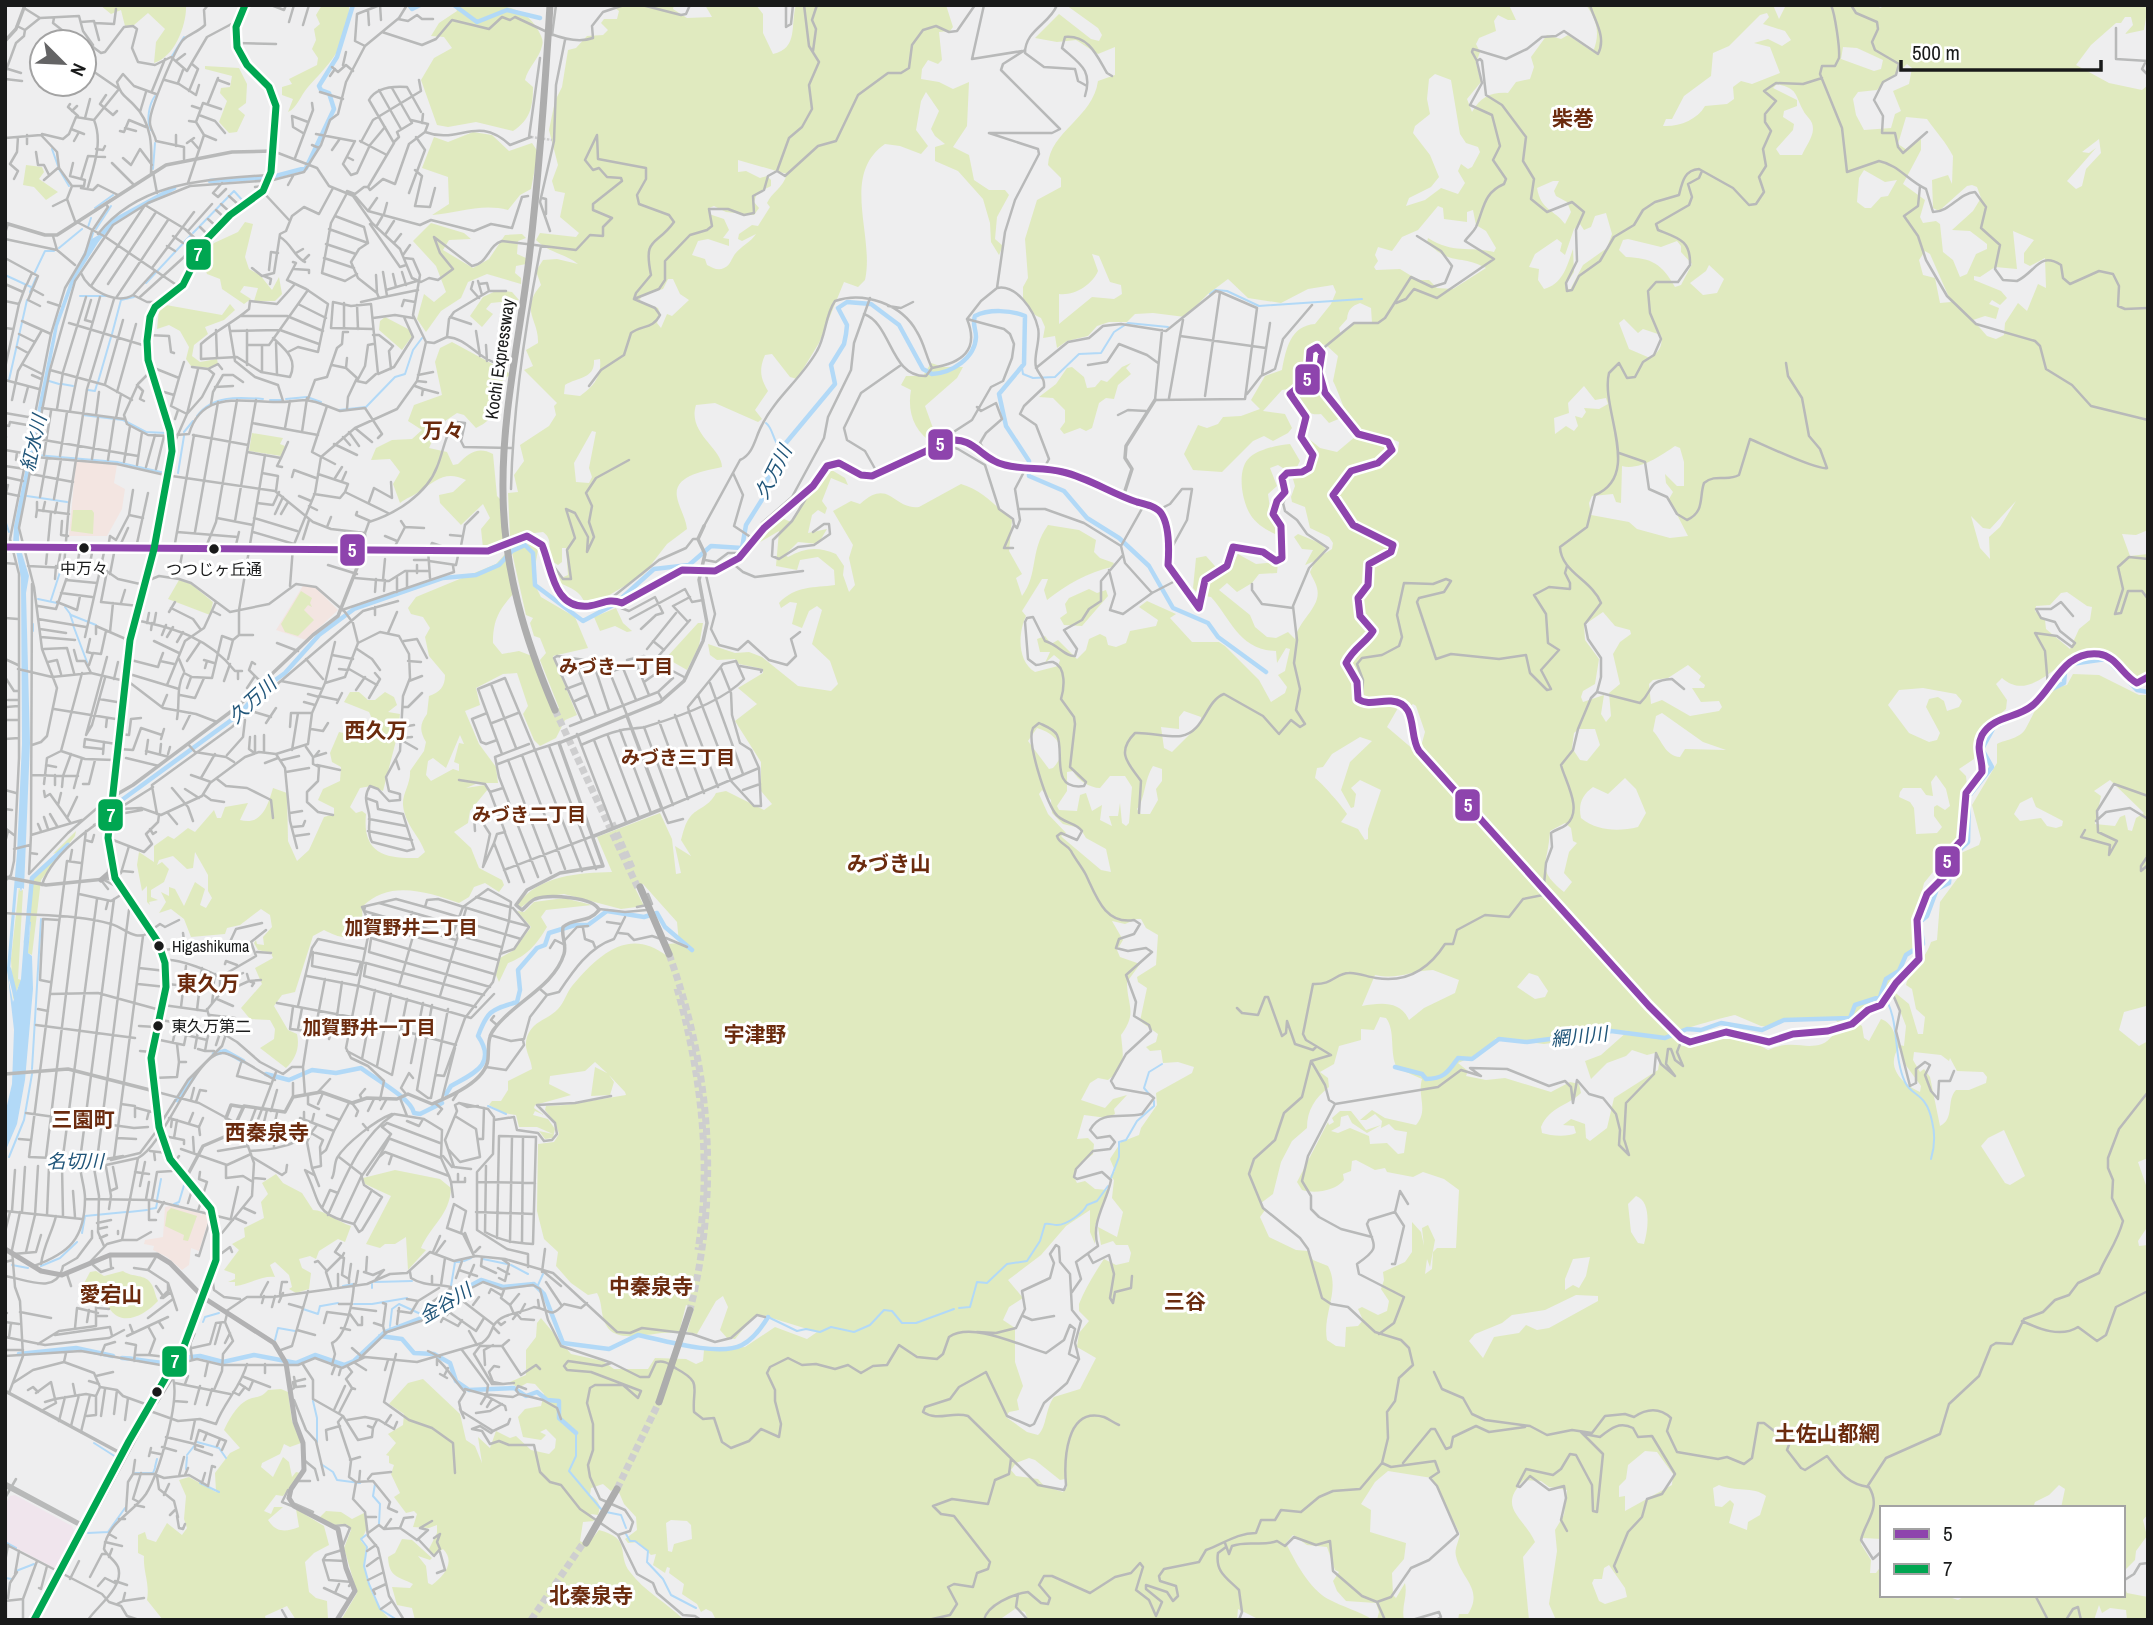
<svg xmlns="http://www.w3.org/2000/svg" width="2153" height="1625" font-family="'Archivo Narrow','Noto Sans JP',sans-serif">
  <style>
    .education { fill: #f3e5e1 }
    .medical { fill: #f0e5ed }
    .green { fill: #e0eabf; fill-rule: evenodd }
    .water { fill: #b2d9f7 }
    .lines { fill: none; stroke-linecap: round; stroke-linejoin: round }
    .stream { stroke: #b2d9f7; stroke-width: 2 }
    .river { stroke: #b2d9f7; stroke-width: 4.5 }
    .minor-tunnel { stroke: #cececf; stroke-width: 2.5; stroke-dasharray: 2.5 1.5; stroke-linecap: butt }
    .secondary-tunnel { stroke: #cececf; stroke-width: 4.5; stroke-dasharray: 4.5 2; stroke-linecap: butt }
    .motorway-tunnel { stroke: #cececf; stroke-width: 7; stroke-dasharray: 7 3.5; stroke-linecap: butt }
    .minor { stroke: #b8b9b9; stroke-width: 2.5 }
    .tertiary { stroke: #b8b9b9; stroke-width: 3.5 }
    .secondary { stroke: #aeafaf; stroke-width: 4.5 }
    .primary { stroke: #b2b2b3; stroke-width: 5 }
    .motorway { stroke: #adadad; stroke-width: 7 }
    .bus-1-casing { stroke: #fff; stroke-width: 12 }
    .bus-2-casing { stroke: #fff; stroke-width: 12 }
    .bus-1 { stroke: #8e44ad; stroke-width: 7 }
    .bus-2 { stroke: #00a651; stroke-width: 7 }
    .bus-dot { fill: #191a1a; stroke: #fff; stroke-width: 2.5 }
    .labels { text-anchor: middle; stroke-width: 6; stroke-linejoin: round; paint-order: stroke }
    .bus-label { font-size: 16px; fill: #191a1a; stroke: #fff }
    .street-label { font-size: 18px; fill: #191a1a; stroke: #fff }
    .water-label { font-size: 19px; font-style: italic; fill: #205579; stroke: #fff }
    .neighbourhood-label { font-size: 19px; font-weight: bold; fill: #6b2b0e; stroke: #fff }
    .quarter-label { font-size: 21px; font-weight: bold; fill: #6b2b0e; stroke: #fff }
    .line-badge { stroke: #fff; stroke-width: 2.5 }
    .badge-label { font-size: 19px; text-anchor: middle; font-weight: bold; fill: #fff }
  </style>
  <rect width="100%" height="100%" fill="#eeeeef"/>
  <!-- education -->
  <path class="education" d="M76 461 117 465 114 483 125 489 122 509 107 536H69Z
    M304 584 316 588 338 610 306 640 276 630Z
    M171 1206 200 1213 201 1216 203 1213 210 1215 199 1251 191 1248 189 1265 182 1270 167 1257 153 1250 154 1246 144 1244 145 1240 163 1237 165 1207Z"/>
  <!-- medical -->
  <path class="medical" d="M15 1495 72 1526 75 1533 56 1569 5 1542V1505L10 1496Z"/>
  <!-- green -->
  <path class="green" d="M100 5H186C187 24 175 57 154 63L156 42 165 29 148 13 134 25 125 26 121 10 111 14Z
    M322 5H349C350 43 332 61 308 87 301 95 296 109 288 112L293 99 282 95V87L292 84 289 79 317 65 318 58 312 49 316 40 314 29 320 24 316 15Z
    M455 5C489 5 521 0 538 30 541 36 544 40 542 46 539 59 528 67 525 80L533 87C533 107 530 120 513 131L476 122 448 127 437 125 421 80 434 58 452 48 444 37 431 36 439 23 457 11Z
    M611 5H674L673 9 687 18 712 17 705 5H756L763 14V33L773 54C799 48 790 25 796 5H946L953 27 950 31 939 32 942 60 938 64 928 60 922 69 921 79 939 82 953 89 969 82 967 126 953 147 969 155 974 180 989 190H1005L1009 195 997 217 995 239 1003 246 999 255 991 242 990 223 983 199 958 171 935 161V147L945 144 935 136 931 129 939 111 926 92 921 101 916 130 928 146 921 154 900 146 885 144C840 175 875 236 865 280L858 287 844 282 819 343 797 379 790 377 772 354 765 355C759 369 760 378 768 391L755 410 762 419 758 422 715 403 696 405C687 433 722 448 722 467 705 471 673 475 677 497 679 508 686 518 687 529L667 544 643 575 606 597 584 601C577 586 563 588 553 577L557 573 561 578 568 575 566 548H562V562L558 565 550 560C547 549 554 540 543 532L510 536 508 493 518 492 514 475 524 461 520 445 549 426 556 415 554 406 557 403 524 370 533 366 526 350 538 343C539 319 519 311 541 285L536 271 543 260 557 259 578 264C564 253 549 253 536 240L540 233 576 237 579 233 560 217 565 193 555 191 552 181 558 165 549 130 555 101 562 87 568 50 576 48 587 36 603 35 608 30 601 23 604 19H617L619 11ZM738 160 787 174C783 188 772 192 767 203L770 207 758 226 752 225 739 234 738 239 742 241 756 234C751 242 741 246 735 254 731 259 731 265 724 268 718 271 713 268 707 265L705 259 692 255 698 241 708 239 729 246V239L723 238 729 230 724 219 709 214V208L714 206 726 212 754 215 759 208 754 202 757 193 771 186V180L767 176 760 178 746 171 738 172ZM668 279H673L680 294 689 300 672 316 667 314 661 328 657 323 660 313 658 308 640 301 641 295 663 289ZM600 359C602 377 593 387 580 396L564 394 565 385C578 377 595 379 594 360ZM592 431 596 432 589 468 592 477 589 483 576 482 574 463Z
    M1066 5H1509L1516 20H1508L1498 15 1494 21 1496 31 1479 38 1476 44 1480 52 1476 63 1481 82 1467 99 1472 112C1481 96 1492 92 1508 93L1516 82 1530 79 1534 67 1531 57 1547 35 1561 39 1568 35 1593 52C1600 35 1598 21 1586 5H1773L1779 19 1786 5H1874L1881 8 1883 5H2148L2144 30 2125 34 2133 25 2131 17H2125L2121 23H2116L2091 45 2076 65 2109 83 2142 90 2148 85V530L2136 535 2122 534 2130 556 2148 554V673L2141 678C2119 673 2105 646 2081 653 2057 661 2030 703 2002 678L1996 684 2007 700 2006 709 1981 732 1974 759 1959 769 1966 776 1967 785 1962 836 1924 883 1913 928 1914 946 1882 994 1867 1005 1857 1023 1862 1026 1864 1038 1869 1041 1881 1019C1894 1024 1893 1034 1900 1045L1904 1046 1906 1026 1892 990 1909 1004 1918 1034H1923L1925 1017 1916 1009 1912 989 1906 985C1910 969 1926 959 1931 942L1937 940 1940 902 1957 879 1952 861 1961 853 1979 845 1981 839 1972 805 1997 763V744C2007 739 2020 739 2026 728 2036 710 2042 689 2067 685L2073 674 2099 675 2139 695H2148V1016L2146 1006 2124 1012 2119 1030 2139 1046 2148 1041V1158L2138 1162 2148 1191V1226L2138 1241 2139 1246 2148 1245V1514L2143 1520 2147 1536 2136 1551 2135 1560 2123 1572V1508H2061L2065 1489 2059 1485 2049 1495 2035 1502 2033 1508H1882V1539L1863 1538 1861 1544 1871 1560 1870 1573H1876L1881 1566 1882 1557V1595H1943L1958 1600 1967 1595H2123V1583L2127 1593 2148 1597V1620H2127L2126 1610 2110 1608 2102 1613 2099 1605 2094 1620H1556L1549 1604 1557 1551 1555 1530 1564 1515 1567 1490 1549 1487 1541 1481 1524 1480C1496 1508 1524 1517 1535 1542L1523 1557 1529 1620H1458L1459 1614H1468C1484 1589 1461 1579 1456 1556 1454 1549 1459 1541 1460 1534L1432 1478 1388 1471 1375 1482 1361 1504 1371 1510 1370 1532 1406 1543 1404 1559 1392 1573 1393 1595 1396 1598 1405 1583C1408 1596 1401 1606 1404 1620H1377L1379 1612 1376 1603 1346 1601 1337 1591 1333 1581 1339 1572 1335 1570 1327 1547 1307 1545 1293 1535 1286 1543C1295 1562 1310 1589 1328 1599 1343 1607 1359 1611 1373 1620H1260L1238 1609 1237 1620H1028L1025 1612 1015 1609 999 1620H716L712 1612 706 1609 701 1612 697 1604 682 1594 684 1584 669 1573 670 1568 667 1567 665 1573 653 1565 656 1554 651 1555 638 1542 628 1543 625 1539 637 1530 636 1517 624 1504 618 1490 614 1488 611 1491 603 1484 591 1488 590 1495C599 1501 601 1505 598 1515L591 1514 594 1521 583 1522 580 1541 587 1545 599 1530C633 1539 616 1554 630 1572 644 1591 667 1603 684 1620H415L412 1608 397 1605 392 1587 410 1588 413 1584C397 1576 389 1577 388 1557L395 1553 402 1539 412 1540 432 1558 430 1560 418 1556 426 1566 428 1583 432 1585C444 1576 456 1562 443 1549L434 1555 429 1549 437 1533V1525L429 1528 413 1527 417 1514 414 1511 406 1513 394 1497 400 1493 391 1474 394 1465 389 1463V1456L386 1455 396 1443 388 1434 403 1425 404 1414 389 1404 408 1383 423 1379 460 1414 466 1440 475 1446 482 1463 478 1437 490 1448 496 1431 510 1438 516 1436 531 1450 549 1454 555 1448 556 1439 546 1429 540 1432 546 1435 541 1440 523 1437 518 1417 525 1409 541 1406 544 1394 535 1384 527 1383 518 1388 510 1382 526 1375V1350L536 1337 537 1323 541 1318 571 1354 603 1361 614 1369H648L655 1358 686 1359 696 1364 703 1361 704 1350 745 1347 775 1327 807 1339 817 1332 762 1315 753 1317 735 1339 727 1338 720 1330 728 1307 723 1296 716 1301 697 1334 687 1332 694 1308 686 1305 679 1333C656 1329 618 1347 606 1325 600 1314 603 1304 597 1293L588 1295 571 1283 556 1266 558 1252 544 1239 537 1211 538 1144 554 1142 559 1134 556 1124 545 1110 546 1106 566 1105 626 1095 625 1092 609 1075 614 1082 610 1095 591 1096 595 1067 607 1073 595 1062 585 1071 550 1076 549 1084 571 1095 535 1105 534 1108 544 1115 535 1111 533 1115 548 1119 555 1129 553 1138 545 1139 539 1131 553 1134 537 1127H519L516 1115 504 1113 489 1105 492 1101H501L508 1090V1081L532 1069C531 1057 523 1050 527 1037 533 1020 548 1020 558 1009 564 1003 567 992 572 986 598 955 629 926 667 956L668 944 679 943 677 922 643 884 635 888 644 906 621 909 564 894 534 898 520 908 518 904C539 875 579 873 612 872L597 837 660 813 672 839 676 874 681 873 675 846 691 856 681 840C683 833 685 823 690 817 698 807 708 808 716 793L726 791 764 810 772 804 761 791V762L735 721 757 704 738 688 763 673V669L739 664 735 659 717 660 710 655 708 644 735 653 749 652 762 657 798 686 831 691 838 684 830 661 812 644 822 610 817 606 809 611 802 628 792 624 797 603 790 602 781 608 779 603C796 585 814 588 835 585L834 570 818 557 800 560 797 570 776 566 779 531 755 545 763 533 784 519 791 522 803 500 830 469 845 478 848 485 831 478 822 501 827 508 825 514 818 510 812 515 808 533 827 529 818 544 798 542 785 555 788 557C805 548 817 546 836 554L844 566 843 575 849 592 855 585 849 558 853 545 833 511 851 501 860 504C890 477 893 510 919 507L961 484C984 491 995 506 1012 520L1009 551 1022 574 1016 578 1022 596C1039 573 1029 552 1048 525L1079 530 1096 540 1094 552 1100 558 1114 563 1112 567C1088 572 1066 585 1047 600L1044 590 1048 579H1042L1022 611 1026 616C1018 633 1017 661 1035 672L1058 666 1060 660 1054 655 1045 663 1050 652H1040L1037 639 1045 636 1051 644 1058 640 1077 659 1086 650 1089 639 1100 634 1106 637 1108 645 1116 647 1126 643 1130 631 1156 626 1158 620 1139 607 1147 601 1176 614 1170 618 1192 642H1219L1225 646 1259 680 1271 702 1285 693 1287 687 1278 675 1285 671 1290 649 1286 648 1277 663 1276 651C1239 650 1231 619 1211 597L1199 595 1193 588 1196 558 1206 556 1222 574 1232 566 1238 554 1256 564 1278 562 1277 573 1259 574 1252 583 1237 592 1227 583 1219 590 1250 615 1255 627 1267 637 1276 638 1288 632 1295 639C1299 619 1322 607 1317 588 1316 583 1312 577 1310 572L1315 561 1305 565 1313 550 1302 549 1294 537 1298 534 1320 543 1326 549 1324 554 1332 549 1333 543 1329 537 1310 528 1305 507 1292 502 1291 497 1295 486 1293 479 1286 477 1301 476 1314 464 1303 434 1320 448 1337 452 1356 436 1387 447 1385 461 1398 451 1399 442C1388 437 1374 437 1362 432 1347 425 1341 396 1333 381L1338 356 1326 345 1312 343 1306 348 1305 378 1313 383 1314 376 1318 375 1319 389 1341 418 1329 423 1321 414C1302 417 1299 399 1288 389L1282 390 1263 411 1285 414 1292 428 1288 433 1273 441 1264 436 1253 441 1222 472 1193 470 1184 454 1198 425 1207 428 1218 424 1223 417 1241 416 1260 409 1251 400 1265 376 1282 370C1286 349 1290 326 1315 324L1331 304 1336 292 1333 285 1308 289 1281 303 1248 298 1228 279 1208 294 1185 317 1153 313 1135 314 1127 322H1109L1097 326 1088 336 1067 341 1057 348 1055 336 1043 338 1045 327 1041 318 1035 315 1023 298V287L1028 278 1025 239 1037 200 1061 187V178L1048 165C1050 131 1093 118 1098 81L1115 75V47L1098 54 1076 40 1057 42 1035 38 1059 14 1091 39 1099 41 1102 35 1098 28ZM1767 13 1769 17 1763 24 1785 31 1791 40 1782 46 1768 39 1754 43 1770 47 1780 73 1752 84 1741 81 1733 87 1734 99 1727 104 1705 106C1697 120 1679 127 1663 126L1666 119H1672L1684 96 1711 76 1713 53 1729 46 1760 15ZM1843 47 1857 48 1883 60 1881 69 1874 71 1841 59ZM1907 64 1912 68 1909 84 1893 91 1901 111 1895 114 1891 128 1864 130 1856 115 1853 99 1858 92 1877 90C1882 83 1899 72 1907 64ZM1435 74 1451 80 1460 134 1466 143 1478 147 1480 152 1472 167 1468 169 1461 164 1458 171 1465 183 1458 194 1441 188 1425 200 1406 206 1409 198 1431 187 1439 177 1430 155 1413 133 1415 126 1430 114 1427 99 1429 79ZM1777 84C1798 89 1794 93 1803 110 1806 117 1813 119 1813 129 1813 137 1805 148 1802 155H1780L1776 149 1793 130 1794 124 1783 117 1784 111 1797 106V100L1773 88ZM1906 117 1927 119C1936 132 1946 142 1953 156L1952 184 1948 175 1932 180 1933 208 1939 211 1967 186 1972 185 1977 187 1981 198 1973 211 1952 230 1970 231 1987 244V249L1976 254 1967 274 1960 277 1953 260 1943 252 1940 224 1936 221 1923 223 1920 217 1925 200 1903 184 1921 150V139L1907 150 1898 144ZM2099 139 2101 153 2086 169 2082 186 2076 189 2067 181 2096 148 2089 153 2082 152ZM1864 170 1885 182 1897 180 1888 196 1881 197 1871 208H1865L1857 202 1859 178ZM1553 181H1559L1554 191 1556 196 1567 202 1571 212 1565 224C1554 209 1541 211 1537 188ZM1438 206 1443 208 1444 219 1467 222V212L1473 210 1476 225 1486 231 1496 248 1494 252C1469 246 1453 254 1428 238L1427 242C1451 267 1461 254 1486 268L1453 289 1437 288 1429 280H1418L1400 269 1376 270 1374 267 1378 261 1375 255 1378 247 1392 251 1402 237 1418 230ZM1606 213 1612 234 1607 248 1583 265 1570 290 1565 286 1574 272 1573 249C1567 266 1563 284 1544 289L1538 280 1539 269 1529 267 1535 254 1557 239 1562 243 1560 251 1565 255 1574 229 1580 224 1584 230 1591 227 1595 216ZM2013 231 2034 240 2024 253V263L2030 266 2045 258 2046 288 2038 284 2027 311 2018 303 2005 323 2004 335 1996 339 1987 336 1973 320 1985 316 1996 319 1999 308 1989 304 1992 300 2000 305 2007 298 2001 291 1974 280V276L1980 277 1995 267 2017 269ZM1628 239 1661 247 1677 241 1681 246V252L1692 264 1681 285 1675 287C1662 264 1652 258 1626 257L1619 250 1623 240ZM1925 251 1930 254 1951 302 1940 303 1935 278 1923 275 1919 260ZM1092 254 1099 256 1110 282 1121 285 1122 294 1114 299 1092 297 1059 324V294C1074 296 1092 285 1098 271ZM1709 265 1724 279 1717 293 1703 295 1690 283 1706 271ZM1360 303 1371 308 1372 323 1354 324 1341 335 1339 328 1347 319C1348 309 1352 306 1360 303ZM1624 319 1638 333 1643 329 1661 335C1663 346 1659 352 1650 358L1629 349 1619 323ZM1584 386 1595 400 1606 398 1608 404 1599 409 1584 408 1586 412 1582 418 1575 416 1578 426 1574 431 1566 426 1555 434 1554 418 1569 413 1568 403ZM1675 446 1680 448 1684 462V486H1677L1665 474 1666 483 1673 492 1669 499 1688 536 1670 538 1637 529 1629 522 1591 515 1589 503 1592 496 1613 494 1616 502 1621 503 1622 466C1639 471 1662 455 1675 446ZM2016 501 2000 527 1989 537 1990 559 1980 548 1971 516 1983 528 1990 529ZM2067 592 2087 606 2092 607 2090 620 2079 629 2070 649 2046 629 2045 620 2035 611 2036 606 2050 605 2061 593ZM1603 612 1615 626 1630 630 1631 634 1620 642 1613 654 1620 684 1609 693 1611 716 1606 722 1601 714 1604 695 1583 702 1581 697 1583 691 1595 684 1599 659 1585 640 1584 625ZM1688 665 1701 676 1699 680 1705 685 1704 688H1692L1701 702 1719 701 1722 707 1719 711 1690 716 1662 700 1651 704 1649 684 1653 680 1668 678ZM1923 688 1956 694 1962 701 1959 707 1947 711 1944 701 1938 697 1929 699 1926 707 1940 733 1937 740 1929 742 1909 733 1888 705 1899 690ZM1413 704 1416 706 1425 732 1420 750H1414L1387 727 1398 708H1408ZM1184 711 1201 717V723L1172 752 1164 748 1161 727 1179 729V717ZM1662 713 1703 742 1726 750 1685 749 1680 757C1665 756 1662 740 1653 731L1656 716ZM1037 728C1057 734 1070 750 1053 768L1049 769 1028 741ZM1579 729H1595L1600 745 1587 761 1580 760 1572 748 1574 733ZM1360 737 1372 741 1350 762 1341 790 1351 808 1354 807 1356 794 1351 788 1360 780 1381 790 1368 829V839L1365 840 1358 829 1341 822 1347 814C1343 807 1321 782 1315 778L1317 768 1323 767 1332 754ZM1153 766 1162 769V781L1156 789 1158 800 1150 814H1141L1137 809C1145 800 1144 780 1153 766ZM1073 771C1077 780 1090 788 1100 788L1110 776H1125L1132 787 1129 823 1126 826 1122 823 1120 803 1118 816H1109L1112 826 1100 820 1102 805 1092 811 1086 793 1080 795 1077 811 1059 810 1057 806 1067 791V772ZM1936 775 1946 789 1950 806 1945 810 1937 805 1934 807V816L1942 827 1937 833 1916 834 1914 808 1910 802 1899 797 1900 792 1903 788H1921L1926 795 1933 796 1931 782ZM1625 778 1636 789 1646 813 1638 827C1618 832 1597 831 1581 818 1578 804 1582 795 1593 787L1608 794ZM2110 780 2144 813 2136 818 2132 831 2128 830 2125 815 2120 817 2115 826 2095 824 2101 796 2094 791ZM1042 790 1051 800 1052 813 1063 824 1080 828 1086 838 1106 849 1111 872 1101 870 1063 838 1061 836 1066 833 1048 814 1039 794ZM2032 797 2036 807 2063 821 2062 826 2056 828 2047 826 2041 818 2020 821 2014 814 2020 803ZM1565 823 1571 828 1573 841 1577 843 1569 852 1564 873 1572 882 1564 892C1535 868 1548 866 1550 831ZM1137 919H1141L1146 928 1158 935 1156 965 1137 977 1138 982 1147 988 1140 1021 1158 1034 1156 1042 1146 1047 1150 1051 1161 1050 1163 1063 1178 1062 1194 1067 1192 1073 1156 1093 1157 1105 1141 1128 1139 1135 1121 1142 1110 1159 1115 1171 1110 1176 1114 1180 1112 1198 1123 1212 1117 1237 1098 1227 1101 1245 1113 1241 1116 1245H1128L1131 1253 1129 1262 1116 1265 1104 1259C1094 1274 1085 1289 1079 1304V1311L1089 1321 1079 1333 1077 1347 1096 1358 1080 1389 1054 1397C1045 1409 1047 1427 1038 1435L1027 1432 1006 1417 1009 1412 1019 1410 1017 1400 1023 1386 1015 1362V1328L1003 1320 1009 1307 1023 1298 1008 1280 1041 1255 1066 1226 1090 1210V1232L1095 1244V1226L1109 1190 1095 1189 1085 1181 1077 1183 1074 1177 1077 1167 1093 1154 1094 1144 1088 1138 1077 1139 1084 1115 1107 1118 1115 1114 1114 1109 1127 1095 1113 1099 1105 1108 1081 1100 1090 1083 1098 1078 1108 1080C1127 1066 1123 1056 1121 1035 1138 1012 1127 1006 1127 982L1140 964 1120 957 1117 950 1123 940 1112 921 1125 924ZM1433 970 1459 980 1455 993 1424 1008 1409 1020C1400 1000 1380 1003 1362 1006L1375 975C1399 980 1409 971 1433 970ZM1529 973 1538 976 1548 991 1545 997 1535 999 1517 987ZM1735 1015 1761 1026 1770 1027 1790 1018 1834 1019 1844 1027C1834 1030 1831 1041 1822 1044 1804 1050 1793 1039 1768 1050L1752 1041 1733 1037 1682 1046 1670 1035C1674 1031 1728 1016 1735 1015ZM1380 1017 1386 1018C1396 1031 1389 1053 1397 1068L1422 1079C1417 1097 1429 1110 1416 1125L1385 1118 1372 1110 1360 1120H1366L1375 1114 1382 1121 1381 1128 1389 1124 1395 1130 1407 1132 1404 1153 1398 1154 1387 1143 1370 1144 1369 1136 1350 1128 1338 1133 1331 1131 1340 1126 1341 1117 1348 1115 1352 1123 1367 1133 1381 1125 1366 1130 1351 1111H1340L1332 1118 1334 1122 1329 1125 1328 1122 1297 1182 1302 1190C1315 1194 1335 1191 1344 1180L1343 1174 1351 1171 1352 1161 1356 1160 1375 1170 1385 1168 1387 1172 1413 1177 1423 1172 1444 1179 1459 1190 1456 1248H1437L1433 1252 1432 1269 1425 1274 1427 1259 1430 1267 1435 1240 1428 1225 1422 1228 1424 1246 1421 1232 1412 1222V1252L1405 1262 1383 1272 1384 1280 1381 1289 1389 1301 1387 1311 1378 1315 1362 1307 1358 1309 1363 1320 1358 1326 1346 1327 1345 1347 1336 1346 1327 1340C1322 1314 1341 1290 1328 1266L1313 1260 1308 1251 1296 1250 1269 1237 1260 1217 1265 1210 1261 1203 1273 1194 1281 1162 1292 1141 1307 1128C1307 1110 1315 1098 1329 1087L1328 1078 1320 1072 1334 1064 1339 1046 1361 1040V1029L1374 1030ZM1597 1029 1628 1031 1601 1055 1585 1061 1591 1079 1607 1063 1626 1056 1632 1050 1647 1055 1655 1053 1660 1058 1658 1070 1614 1098 1607 1128 1590 1141 1586 1138 1585 1124 1571 1119 1563 1125 1574 1126 1576 1133C1568 1137 1551 1136 1542 1133L1541 1127C1550 1106 1568 1106 1581 1093L1579 1084 1570 1082 1551 1092 1505 1078 1486 1080 1466 1076 1468 1071 1458 1063 1485 1051 1496 1038 1544 1044 1566 1041ZM1900 1046 1905 1064 1921 1086 1920 1092C1902 1084 1884 1066 1900 1046ZM1914 1052 1941 1055 1949 1061 1950 1058 1957 1071 1983 1072 1987 1077 1986 1083 1969 1090H1956C1946 1100 1955 1119 1940 1126L1930 1077 1924 1069 1920 1072 1913 1060ZM2004 1130 2025 1176 2010 1185 2005 1183 1981 1146 1988 1138ZM1636 1196C1652 1201 1648 1231 1644 1244L1638 1243 1631 1232 1628 1204ZM1590 1257 1586 1276 1579 1288 1573 1285 1565 1290V1279L1573 1259ZM1576 1295 1598 1296V1301L1549 1328 1537 1330 1526 1325 1519 1333 1494 1337 1483 1358 1469 1341 1475 1334 1502 1323 1512 1315 1545 1310ZM1645 1451 1657 1452 1673 1474 1672 1485 1625 1511V1496L1619 1497V1486L1626 1479 1628 1465ZM1029 1458 1035 1460 1060 1480 1065 1479 1067 1487 1063 1492 1044 1486 1038 1479 1016 1476 1011 1470 1016 1463ZM1719 1485C1735 1492 1753 1486 1766 1496L1760 1515 1748 1522 1747 1530 1729 1523 1734 1504 1730 1500 1722 1507 1715 1506 1713 1488ZM671 1520 687 1521 691 1525 692 1539 674 1544 672 1552 668 1551 666 1523ZM1609 1565 1625 1588 1627 1597 1605 1604 1599 1601 1592 1583 1594 1579H1602L1604 1568Z
    M205 66 239 68 247 84 246 103 238 109 245 115 237 132 229 133 219 122 227 101 220 93 221 88 230 87 232 76 205 69Z
    M473 132 492 135 509 151 532 143 538 152 531 189 520 195 508 210C482 203 458 213 432 215L449 204 448 177 422 168 434 137 448 142Z
    M26 165 42 167 44 172 39 179 58 192 46 200 34 187 23 185Z
    M245 222 253 224 245 257 249 269 260 275 272 290 279 277 282 294 275 301H254L258 288 244 286 240 292 251 299 244 304 222 289 220 279 207 274 203 262 214 243 238 232Z
    M431 223 464 233 471 239 449 240 443 250 473 268 489 259 505 235 522 234 526 238 518 241 517 254 526 258V264L516 266 515 273 521 278V284L487 274 468 282 461 298 441 311 426 332 417 319 424 294 434 302 446 292 436 266 413 241Z
    M498 290 512 292 519 300 491 303 486 309 493 314 482 327 470 316 483 297Z
    M230 304 235 310 224 320 205 327 208 334 194 345 192 356 200 362 217 359 218 364 210 368 191 366 186 359 189 347 180 331 169 325 157 329 159 309 166 305 222 315Z
    M385 317 408 329 413 335 402 350 379 330 380 321Z
    M452 342 511 374 500 383C499 406 497 418 476 428L464 415 457 413 439 425 429 448 447 452 453 465 458 464C469 453 478 446 493 454L497 496 501 500 504 539 483 548 481 529 490 518 483 504 461 525 440 503 439 495 453 492 466 480C446 470 436 480 420 491 414 496 406 498 400 503L393 484 400 472 390 459 371 460 376 448 392 440 412 439 422 430 408 421 414 405 442 395 435 362 440 348Z
    M931 363 943 367H963L957 378 925 406 934 431V444C914 432 907 412 911 390L901 385 906 376H923Z
    M1131 363 1126 368 1131 374 1118 385 1114 399 1106 398 1099 403 1092 428 1086 431 1080 428 1064 434 1060 429 1065 422V410L1053 398 1039 397 1056 384 1067 368 1072 367 1084 377 1087 388 1095 387 1101 380 1107 382 1122 367Z
    M252 433 283 438 280 444 285 446 281 456 249 451Z
    M1290 444 1300 461 1296 469 1286 470 1278 465 1270 468 1277 486 1268 494 1271 516 1280 530 1275 534C1265 529 1256 524 1250 514 1242 501 1236 469 1250 457 1260 449 1278 445 1290 444Z
    M73 510H92L94 513 93 534 71 531Z
    M518 543 533 545 538 550 533 578 536 587 541 597 575 617 588 648 553 656 577 715 565 720 556 738 540 746 534 740 523 714 528 706 517 673 503 674 476 688 480 705 465 711 479 744 496 767 498 783H478L466 788 485 785 488 789 470 811 468 823 454 832 471 848 479 868 502 880 504 885 499 892 485 883 474 887 469 897 459 903C428 892 389 879 362 907L363 929C350 941 339 938 324 930L313 936 295 992 282 995 274 1006 288 1030 297 1034C300 1047 296 1059 286 1068L260 1048 274 1039 275 1029 270 1020 250 1019 241 1008 262 984 255 968 273 958 271 953 258 950 254 943 256 940 257 944 264 945 263 937 272 927 270 915 261 909 240 925 227 928 225 934 191 937 184 919 171 909 159 913 166 902 161 892 169 896V887L175 889 184 906 195 882 205 889 200 905 206 908 212 898 208 891V875L195 852 193 868 187 869 173 856 159 860 157 865 162 862 169 869 164 882 151 890V897L158 900 149 902 150 905 147 902V886L142 891 137 865 139 852 154 862V846L168 836 174 839 188 828 195 832 214 810 217 818H221L225 807 248 803 240 820C262 826 268 805 273 788L287 793 288 841 297 861 309 850 324 817 334 814V808L318 800 323 789 340 781 341 767 332 762 330 753 339 732C354 736 363 733 375 725L369 712 344 702 350 692H359L368 700H375L385 692 394 697 397 705 388 712 400 714 398 733 383 791 371 786 360 788 350 807 356 813 362 811 366 814C362 853 384 859 418 858L425 852C419 835 405 825 403 805 402 794 411 783 410 771L424 751 426 742C419 730 420 724 427 714L429 696C440 692 445 687 445 675L429 656 425 637 430 628 423 617 411 614 408 608 416 597 496 564 505 554 513 594C498 611 493 621 493 643L502 654 519 651 532 656 553 711 559 708 540 660 546 653 540 638 534 636 530 623 533 618 526 615 511 548ZM460 735 464 744 459 743 454 762 459 764V771L453 769 431 781 426 775 428 761 433 758 446 768Z
    M179 580 191 584 213 602 210 615 168 599Z
    M1089 589 1097 593 1106 590 1108 596 1082 626 1064 625 1060 618 1067 613 1065 604 1069 598Z
    M301 591 312 598 310 603 312 607 308 605 304 610 314 620 298 636 285 632 281 624Z
    M616 608 623 623 632 631 627 632 615 626 600 631 594 617Z
    M698 623H703L699 646 687 670 666 658Z
    M76 831 75 836 41 880 32 955 28 953 31 922 27 921 34 877 63 850 53 854Z
    M19 887 20 891 23 890 18 979 21 980 13 1000 11 959Z
    M564 898 592 905 546 910 541 917 547 927C536 945 527 956 508 963L499 982 496 975 500 958 514 950 531 927 517 911 524 912 534 902Z
    M395 1170 440 1179 451 1188C450 1215 431 1225 421 1248L426 1250 408 1270 406 1237 395 1244H385L380 1248 366 1244 391 1196 365 1184 363 1178Z
    M276 1174 283 1183 302 1193 313 1210C325 1210 338 1222 351 1226L345 1242 338 1239 319 1251 316 1259 310 1256 299 1259 302 1268 311 1273 309 1289 296 1293 289 1289 292 1287 289 1275 275 1262 270 1265 275 1277C262 1275 248 1285 235 1286V1282H228L235 1279V1274L224 1270 239 1250 232 1244 245 1237 244 1228 264 1218 261 1202 268 1194 262 1183Z
    M171 1208 197 1216 188 1241 183 1240 184 1235 165 1226 167 1212Z
    M96 1271 104 1276 123 1271C132 1278 146 1273 152 1285 155 1290 155 1296 158 1301 145 1315 122 1328 109 1308 106 1304 104 1296 102 1292L81 1289 90 1272Z
    M281 1389 288 1392 292 1421 301 1443 290 1447 284 1444 280 1454 262 1463 261 1467 273 1477 283 1457 289 1462 292 1477 296 1472 301 1473 283 1496 276 1495 264 1511 271 1514 274 1507H283L268 1520C276 1533 286 1532 299 1527L296 1509 324 1526 329 1545 314 1553 305 1562 309 1592 316 1598 327 1601 328 1619 296 1620 287 1606 265 1616 266 1620H163L147 1600C150 1583 143 1572 144 1556L138 1553V1535L145 1532 147 1539 156 1542 167 1523 182 1535 187 1528 184 1519 186 1496 179 1480 189 1477 216 1492 215 1473 230 1453 240 1448 224 1430C228 1421 236 1407 244 1402 255 1394 258 1401 268 1390Z
    M326 1511 341 1512 352 1519 364 1513 367 1528 361 1541 366 1547C361 1574 371 1600 390 1620H341L357 1593 344 1548 351 1530 346 1524 336 1525 319 1518Z"/>
  <!-- water -->
  <path class="water" d="M97 236 101 238 75 279 58 326 19 525V545H13L14 526 55 324 71 279 90 240Z
    M16 550H21L29 576 26 593 30 743 24 889 22 888 21 892 20 888H17L9 982 13 1002 21 979 24 940 29 936 30 924 27 921 31 922 28 953 32 956 33 989 25 1080 17 1124 5 1152V1114L12 1084 14 1030 7 968 17 853 22 744 21 578Z"/>
  <g class="lines">
    <!-- stream -->
    <path class="stream" d="M172 56 184 37
      M151 130C146 121 149 104 155 96
      M52 149 58 166
      M59 169 69 186
      M153 169 155 143
      M243 201 253 195
      M95 208 113 195
      M88 227 91 218
      M96 229 111 206
      M193 233 234 191 243 201
      M91 240 93 233
      M59 248 82 229
      M35 272 45 251H54
      M5 275 31 287
      M146 283 190 236
      M30 292 36 278
      M1210 294 1215 290 1227 291 1259 306 1362 299
      M80 296H107
      M112 334 121 300 134 297
      M1022 368 1023 374 1033 378 1055 377 1079 354 1101 353 1114 332 1128 323 1168 327
      M9 380 27 300
      M49 381 59 384
      M98 382 111 337
      M62 384 73 386
      M88 390 95 391 97 384
      M286 399 307 397 321 402
      M270 400H281
      M339 410 366 407 395 377 405 374 413 350 422 338
      M83 415 123 420 146 432 166 433
      M197 416C212 395 239 397 263 399
      M766 423C774 429 772 443 783 449
      M184 432 193 421
      M36 455 117 462 165 473
      M178 473 184 436
      M27 496 67 502
      M5 520 9 532
      M38 599 57 603
      M51 600 61 569
      M65 607 71 615 96 625
      M70 614 73 623
      M33 624V631
      M73 625 87 662
      M1882 993C1901 1018 1892 1054 1905 1082 1912 1097 1926 1092 1932 1121 1935 1133 1935 1146 1931 1159
      M32 1069 41 919
      M1149 1094 1144 1088 1149 1072 1162 1064
      M488 1106 506 1114
      M9 1157 24 1120 32 1074
      M1111 1178 1119 1157V1142L1126 1140 1137 1121 1154 1106V1101
      M157 1200 161 1179
      M178 1205 174 1204 179 1202 185 1182
      M150 1209 156 1208 157 1203
      M129 1212 147 1210
      M82 1233 85 1216 126 1212
      M483 1259 507 1264
      M464 1261 471 1258
      M12 1265 28 1268
      M511 1265 528 1274
      M41 1266 60 1258 77 1242
      M375 1282 412 1281
      M538 1285 543 1274
      M343 1286 353 1284
      M451 1286 455 1262H460
      M372 1288V1284
      M354 1304H371
      M372 1304 407 1298
      M321 1306 338 1303
      M959 1308 970 1307 977 1282 987 1283 1007 1264 1027 1261 1040 1241 1045 1224C1049 1223 1053 1225 1057 1225 1067 1225 1083 1213 1087 1205L1097 1201 1108 1186
      M303 1309 318 1314 320 1306
      M768 1317 797 1331 806 1329 820 1332 831 1327 854 1332 870 1325 884 1310 892 1311 902 1323H916L954 1309
      M203 1322 205 1317 219 1313
      M390 1326 392 1309 399 1304 425 1316
      M390 1329V1328
      M275 1340 278 1328 295 1331
      M313 1401 317 1418V1442
      M576 1433V1456L569 1471 601 1509
      M197 1442 219 1448 226 1458
      M94 1443 116 1457 98 1490
      M187 1455 194 1446
      M321 1464 333 1472 337 1480 360 1483
      M155 1467 157 1459
      M186 1469 187 1457
      M135 1473H153L155 1468
      M200 1483 219 1492
      M375 1484 373 1496 380 1504 379 1524
      M606 1512 621 1515 626 1528
      M84 1517 96 1494
      M88 1533 108 1532 125 1508
      M626 1534 630 1541H635L648 1551 647 1562 663 1579 671 1595 696 1608
      M366 1535 361 1539 367 1547 364 1566 369 1584 380 1609 397 1620
      M5 1542 16 1548
      M16 1571 34 1564
      M5 1578 12 1579"/>
    <!-- river -->
    <path class="river" d="M409 5 412 9 420 5
      M454 5 477 22 507 10 540 18
      M210 181 272 177 306 168 334 109 329 93 321 90 319 86 337 57 353 5
      M96 241 115 220 174 188
      M115 805 241 713 256 694 285 673 319 635 354 609 443 578 476 575 499 565 512 551 525 545 533 553 535 585 583 621 615 604 654 569 689 565 711 546 742 548 746 525 763 498 766 482 785 444 835 384 831 365 844 344 846 334 847 325 838 308 847 302 871 304 899 325 923 369 932 374C952 373 975 358 976 337 976 329 972 324 975 316 988 309 1012 310 1025 316L1024 364 999 394 1006 426 1029 461V476L1064 491 1087 518 1119 538 1149 566 1173 608 1208 623 1218 637 1266 672
      M26 942 32 878 68 845
      M9 969 17 1002
      M214 1054 225 1051 243 1061
      M1395 1067 1422 1074 1426 1079C1444 1079 1448 1072 1458 1058L1472 1059 1499 1039 1527 1042 1611 1031 1665 1038 1687 1029 1701 1030 1721 1023 1762 1030 1784 1020 1850 1018 1855 1005 1880 997 1886 979 1899 971 1906 955 1923 944 1920 922 1927 916 1937 889 1949 883 1951 858 1968 842 1969 796 1992 767 1982 749 1994 727 2028 712 2050 690 2064 683 2065 672 2071 664 2106 659 2137 690 2148 692
      M266 1074 289 1080 312 1070 336 1073 361 1068C375 1079 411 1098 414 1113L420 1114 442 1103
      M446 1094 451 1086C472 1074 498 1065 478 1036 488 1009 492 1010 517 1002L520 990 518 970 537 948 545 945 549 933 575 925H588L607 911 644 917 657 913 665 927 692 950
      M177 1100 194 1076
      M443 1305 451 1296 481 1280 503 1287 534 1284 544 1294 563 1343 609 1349 638 1335C662 1340 719 1357 742 1345 753 1339 762 1327 768 1317
      M380 1336 402 1339 414 1353 434 1354 450 1363 456 1381 469 1390 514 1388 526 1396 537 1392 547 1400 559 1401V1418L576 1433
      M19 1354 76 1348 113 1356
      M122 1358C137 1358 163 1366 175 1362
      M183 1358 200 1356 223 1362 254 1355 296 1363 315 1355 344 1365 354 1361 385 1332 437 1312"/>
    <!-- minor-tunnel -->
    <path class="minor-tunnel" d="M531 137 552 140"/>
    <!-- secondary-tunnel -->
    <path class="secondary-tunnel" d="M1419 751 1673 1029"/>
    <!-- motorway-tunnel -->
    <path class="motorway-tunnel" d="M555 710 638 888
      M612 823 633 870
      M669 954C711 1070 720 1190 690 1310
      M677 988C701 1072 712 1164 698 1250
      M617 1489 659 1402
      M531 1620 584 1542"/>
    <!-- minor -->
    <path class="minor" d="M271 5 284 10 286 5
      M380 5 381 20
      M642 5 681 15 686 14 690 5
      M786 5V27L791 24 793 5
      M984 5 972 59 1022 51
      M1057 5C1050 24 1025 30 1025 53L1044 67 1075 69 1078 81 1087 86
      M1590 5C1594 20 1607 37 1598 54L1564 31 1556 36 1542 37 1527 49 1506 59 1473 49 1472 52 1477 61 1480 59 1482 61 1486 95 1502 105 1526 137 1523 161 1534 179 1531 199 1547 212 1572 202 1584 212 1576 230 1577 261 1566 283 1567 291 1572 290 1579 276 1600 261 1614 237 1634 225 1643 210 1655 202 1679 195C1682 183 1684 170 1699 169L1733 188 1749 205 1756 204 1764 192 1759 177 1766 166 1763 149 1771 131 1765 122V114L1776 101 1764 91 1776 83 1803 84 1822 78
      M1831 5C1835 14 1840 48 1839 58L1835 66H1822L1820 74 1842 128 1847 172 1879 161C1899 165 1908 181 1926 189L1933 212C1950 212 1959 193 1975 192L1986 207 1981 228 2000 245 1995 269 2003 280 2017 281C2036 272 2039 251 2061 265L2063 278 2070 284 2099 271 2113 274 2119 286 2118 306 2125 309 2148 308
      M1851 5 1856 13 1877 22 1878 29 1872 42 1875 50 1899 64 1896 75 1883 82 1874 100 1883 116 1882 133H1895L1898 147 1903 153 1927 132
      M24 8 40 18 79 16 83 31 93 45 84 55
      M368 10 369 25
      M54 18 53 23 62 30
      M398 19 408 21 417 15 422 19H433
      M81 22 94 21 99 40
      M289 22 294 5
      M95 23 114 24 116 9
      M303 25 309 5
      M17 26 25 30 40 18
      M2116 28V59L2148 61
      M382 32 422 45 436 39 452 20 489 29 502 17 510 20 515 17 545 31
      M551 34C564 39 579 43 593 38L592 26 603 12 624 5
      M552 35 556 5
      M236 43 276 44
      M365 46 355 41 357 14 380 5
      M93 47 101 53 105 52 124 27 133 26 137 29 132 48 138 62 155 65 171 57 187 71 207 37 239 20
      M813 51 816 29 812 20 817 5
      M177 60 185 54
      M2146 61 2142 69 2148 75
      M84 65 119 89 94 120
      M343 65 346 52
      M332 67 338 72 346 65 353 71
      M8 69 21 73
      M5 73 16 43 24 36 25 30
      M330 76 335 69
      M5 79 22 81
      M165 80 179 84 196 95 199 85
      M218 80 229 84
      M178 83 183 70
      M392 88 412 123 397 132 399 137 394 142
      M379 90 401 129
      M152 91 165 59
      M189 91 198 69 192 64
      M320 92 343 99
      M106 95 100 104 113 115 117 111
      M1085 96C1093 70 1080 64 1062 48L1065 37C1089 35 1097 56 1107 73L1112 76
      M208 103 218 78
      M70 104 68 107 78 116
      M192 106 201 109
      M72 111 77 106
      M140 112 146 92
      M199 115 215 121 225 133
      M85 118 90 99
      M189 121 196 122
      M422 123 423 114
      M125 128 136 131
      M71 129 84 134
      M120 131 124 132 129 120 146 127
      M425 132C460 145 476 114 510 145L531 137
      M303 133 293 127 292 116 308 122
      M42 134 63 139 69 134 76 117 94 120
      M316 134 353 141
      M27 135V144
      M204 135 216 140
      M529 137 540 58
      M5 138 41 135 57 152 59 168 72 186 67 199 75 221 104 236 178 286
      M191 140 198 148
      M74 141 79 132
      M355 141 343 164 351 175 357 173 370 145 385 127
      M360 141 385 154
      M361 142 373 120 421 91 419 80
      M187 143 194 138
      M312 145 319 148
      M176 146V135
      M96 149 103 150 105 146
      M332 150 339 140
      M273 151 317 168 329 186 356 197 368 211 420 225 431 220 474 231 491 224 512 228 522 197 528 196
      M36 152 38 165H44L49 175
      M347 157 353 160
      M123 158 131 165 140 149 152 165
      M295 158 313 110 312 103
      M184 159V147L156 141C155 134 149 128 150 121 150 109 175 49 183 40 189 34 198 32 205 25L204 10 208 5
      M112 163 133 184
      M415 170 422 176 415 206 430 207 435 188
      M777 171 785 176 818 146 836 141 858 95 888 73H901L909 68 912 45 923 30 936 26 949 32 957 31 975 5
      M153 172 157 193
      M151 173C152 148 153 123 133 104 125 96 120 94 117 82L123 74 134 86 156 94
      M14 179 18 171 10 164 17 152 18 137
      M81 179 88 156 105 157
      M44 180 59 167
      M188 183 204 135 196 122 203 103 221 109
      M222 183 213 193 218 197 226 189
      M288 185 293 176
      M72 186H84L85 180 70 176 73 163
      M1920 186 1918 206 1904 216 1918 236 1926 260 1947 296 1976 324 2035 341 2040 346 2046 369 2072 385 2091 406 2148 420
      M88 187C94 165 103 142 94 120
      M255 187 263 186
      M368 187 370 190 383 179 395 184 409 144 425 132 428 124 411 120
      M81 188 93 190 98 185 118 195
      M347 191 355 194 364 187H368L394 143 369 100C376 87 393 86 407 87L421 112
      M263 192 289 220
      M347 193 331 223 322 273 345 281 357 274
      M409 193 425 150 416 137
      M229 196 241 207
      M353 196 372 223 400 249 412 278 421 282 429 278 438 280 453 269 440 253 434 237 472 266C488 264 488 245 502 241L576 250 590 235 603 236V227L612 218 593 210V204L622 181 621 178 607 177 599 168 593 170 585 160 597 135 598 159 646 168V179L637 195 639 204 669 215 674 222C656 247 643 236 651 275L636 293 634 299
      M542 198 546 199V214
      M221 204 232 214
      M53 206 67 199
      M216 210 226 219
      M368 211 377 198
      M384 214 387 203
      M335 216 364 227 368 243 359 249 351 262 358 278 377 293 379 298 418 290
      M208 219 218 228
      M370 224 400 267 406 265
      M200 227 209 236
      M376 227 382 217
      M329 229 368 243
      M188 231 212 204
      M550 231 540 202 554 141 556 85 565 40
      M5 233 8 224
      M98 234C140 181 206 180 267 175
      M385 235 394 221
      M53 236 57 250 75 265
      M173 236 183 243
      M280 237C292 244 294 257 305 262
      M5 239 57 250
      M394 243 401 234
      M326 244 356 254
      M167 246 175 251
      M296 253 303 249
      M403 255 410 245
      M5 258 38 276 28 300 40 306
      M324 258 354 268
      M303 261 309 255
      M152 268 194 212
      M252 268 262 276 274 273 280 234 286 231 292 216 304 207 319 214 333 188
      M294 269 309 270V273
      M269 270 271 252 278 253
      M383 272 387 296
      M402 272 406 285
      M81 273C88 290 116 305 133 295L147 302H159
      M393 274 396 287
      M376 275 377 293
      M264 276 271 279 270 284
      M478 281 482 295
      M473 282 471 289 479 298
      M5 284 23 292
      M27 284 32 273
      M108 284 156 212
      M479 284 487 283 489 291
      M91 286 145 205 185 229 202 245
      M997 288C1016 284 1034 310 1038 328 1041 340 1033 356 1036 367 1039 376 1045 377 1044 387L1024 406 1020 414 1036 425 1049 459 1043 470
      M32 289 43 295
      M386 290 417 281
      M133 295 155 271
      M140 297 184 257 195 239
      M116 298 168 220
      M634 299 659 289 665 280V261L690 235 707 230 712 226 709 209H728L744 215 754 213 753 196 764 190 768 176 777 171 789 138 802 127 812 109 809 85 819 62 809 46 804 5
      M91 300 85 320 92 322
      M5 301 19 304
      M48 302 60 306
      M361 302 379 298
      M344 303V328
      M1396 303 1406 299 1414 289 1437 298 1494 259 1465 241C1468 236 1473 233 1476 227 1484 209 1483 193 1504 184L1506 179 1493 160 1500 146 1492 115 1470 105 1482 83 1477 62
      M298 304 326 318
      M357 305 358 329
      M402 306 404 300 415 302
      M888 306 901 308 913 302
      M864 314C892 324 890 377 926 376L932 368C961 363 980 351 967 319L981 301 997 288 1005 232 1015 200 1039 154 1038 149 989 133H1052L1060 129 1001 70 1003 64 1025 50
      M241 316H287L323 331
      M450 317 471 324
      M373 318 395 315 413 318
      M22 321 51 334
      M69 323 146 346
      M229 325 235 361 255 377 278 385 283 401
      M5 328 13 329
      M373 329 331 328 333 302 351 306 371 304 378 374 394 367 413 337 404 317
      M216 330 217 358
      M247 330V365
      M1162 330 1155 400 1245 399
      M231 331 280 330 319 344
      M476 331 480 356
      M19 334 35 342
      M147 335 169 336 171 352 174 353
      M373 335H379L393 346 389 351 391 369
      M1180 336 1183 320
      M447 337C468 338 478 360 500 364L498 348 511 312H514
      M273 338C286 350 298 359 290 377L261 372 237 357 201 359V344C216 330 233 323 249 309L250 301 277 304 295 284
      M426 342 434 343 447 337 449 319 454 312 489 291H506
      M276 343 277 375
      M373 344 368 345 365 366 357 381 366 383 376 374
      M247 345H269L308 290
      M262 345V372
      M486 345 487 361
      M17 347 28 353
      M1321 350 1354 323H1378L1385 318 1411 277 1432 287 1445 283 1452 266 1441 251 1417 236
      M288 352 298 347 318 352 328 304 306 289 287 280 296 263 293 262
      M22 364 42 374
      M332 365 346 368 347 358
      M1088 365 1107 362 1119 344 1147 355 1158 363
      M5 368 19 304 26 285
      M346 368 357 378 348 397 347 409
      M1036 368 1068 342 1089 338 1103 326 1121 324 1166 331 1216 291 1220 292 1257 308 1245 399
      M208 369 218 364 222 369
      M50 370 105 385 132 400
      M32 375 41 379
      M418 375 433 372
      M1262 375 1270 323
      M77 377 100 297
      M179 378 184 362
      M5 380 39 389
      M417 381 426 382
      M105 384 123 320
      M137 385 143 391 140 399 144 401
      M415 386 423 389 422 395
      M589 386 601 370 624 355 631 333C642 325 653 329 660 315L655 308 634 299
      M215 387 233 386
      M423 389 438 393
      M117 392 136 324
      M164 392 174 395
      M1247 394 1261 376 1275 369 1283 339 1312 305
      M1205 396 1220 292
      M1169 398 1180 336 1266 348
      M308 399 315 380 327 377 337 348 342 344 343 332H348
      M12 400 18 371 42 330
      M24 402 28 387
      M211 404 213 392 223 375H233L243 382
      M327 406 340 411 365 408 382 434 378 438
      M977 407 981 411 996 403 1002 419 986 433 980 443 987 455
      M42 408 124 419
      M57 409 63 372 86 297
      M70 411 77 377
      M5 413 34 418
      M96 415 99 392
      M1118 415 1128 410 1146 411
      M116 418 121 394
      M175 419 178 410
      M252 423 318 435
      M5 425 9 426 10 422 33 426
      M285 428 290 401
      M355 428 372 442
      M302 432 307 398
      M349 432 359 446
      M176 435 189 434C201 392 239 401 273 402 300 403 298 395 327 406L312 452 335 464
      M193 435 248 445
      M5 436 6 437
      M171 436 148 435 127 424 124 415 138 384 154 368 179 378 171 406 187 414 202 397 214 374 208 369 192 367
      M343 437 350 445
      M38 439 138 456
      M171 439H176L187 414 198 369
      M952 439V433L972 420 991 387 1003 381 1012 358 1014 344 1010 334 1004 329 967 319
      M334 444 357 455
      M942 444 958 449 985 465 999 509 1013 519 1014 525 1004 548H1013
      M5 450 29 454
      M247 452 281 458 288 442
      M1619 453 1645 462 1649 489 1667 497 1677 514 1687 520C1705 512 1699 497 1704 483 1716 473 1727 482 1739 475L1750 439C1762 444 1818 471 1827 468L1820 449 1809 436 1802 398 1788 376 1786 363
      M44 455 51 411
      M60 456 67 412
      M35 457 117 464 165 475 275 491 313 522 331 529 365 533
      M281 458 277 466 282 467
      M92 459 98 418
      M16 460 17 452
      M108 460 114 420
      M124 462 130 426
      M137 465 142 432
      M5 466 25 469
      M146 467 155 435
      M156 469 164 436
      M262 473 278 476 276 491
      M733 473 743 495 734 526 752 538
      M31 474 73 482
      M318 474 348 484 345 492 388 513
      M878 474 865 451 847 440 844 428 861 393 901 365
      M5 477 23 481
      M292 477 294 470 316 478
      M335 478 342 467
      M342 481 346 472
      M511 489C513 407 525 326 541 246
      M812 489 792 521 773 540 772 556 779 559 798 547 814 545 830 534 829 524H824L813 532
      M133 490 129 515 143 518
      M5 493 19 496
      M6 493 8 485
      M314 494 340 498 345 492
      M299 496 311 501
      M40 497 47 458
      M54 499 61 459
      M37 502V510L69 514
      M369 502 374 488 392 498 391 482
      M257 503 273 505 279 492
      M1144 505 1121 546 1125 563 1152 593
      M309 506 317 510
      M1018 509H1045L1084 523 1121 546
      M1158 510 1170 504 1182 489H1192L1187 520 1170 551
      M43 511 45 502
      M357 512 356 515 370 521
      M55 513 57 503
      M275 514 283 497
      M281 514 288 502
      M36 517 37 510
      M217 518 253 525
      M254 518 297 531
      M62 521 61 535 68 536
      M235 521 256 400
      M401 521 405 527
      M1014 525 1017 528 1020 520 1015 489 1026 468
      M704 526 740 460C754 454 755 437 762 425 775 398 802 378 817 351 826 336 825 315 835 301 864 291 902 304 917 332 924 343 926 356 932 368
      M327 527 331 517
      M5 529H6
      M177 532 238 537
      M195 532 218 402
      M253 532 294 544
      M450 535 461 536
      M385 536 397 541
      M303 539 309 520
      M749 543 762 523 792 497 824 438 828 417 851 370 854 343 870 298
      M206 547 216 522 237 400
      M108 548 110 536 116 540 129 515
      M119 548 128 528
      M136 548 148 493
      M174 549 194 435
      M235 549 239 532
      M366 550 365 533 369 522C395 514 427 494 437 467 444 451 444 434 457 422L465 423 461 441 464 447 513 448
      M393 550 405 527 424 528
      M428 550 430 578
      M429 550 432 543 447 548V551
      M460 551 465 525 478 512
      M2148 559 2129 557 2118 567 2123 589 2115 614 2121 613 2128 591H2142L2148 599
      M414 560H429
      M549 560 563 579H571L567 550 575 538 566 509 575 513 588 537 587 552 594 537 589 522 592 506 586 493 596 478 629 460
      M705 560 716 562 728 553H741
      M429 561 456 565 459 551
      M731 562 743 572 755 577 803 571
      M5 563 16 564
      M46 564 51 512
      M328 565 357 574
      M417 565V573
      M28 566 105 570 118 579 140 584 159 576 179 579 191 583 230 612 269 604 296 584 316 587 345 612 353 623 358 643 345 677 325 683
      M58 566 61 549
      M64 566 69 504 87 389 114 299
      M77 567 80 548
      M89 568 93 548
      M1109 570 1115 594 1110 610 1123 614 1152 593 1177 580
      M107 571 101 602 139 606
      M179 571 183 549
      M702 572 706 575 715 614 711 629 719 645 738 650 748 641 769 660 787 665 796 656 791 639 800 632
      M110 574 115 548
      M706 575 718 574
      M355 578 389 581 405 571H429
      M397 578V592
      M55 579 56 566
      M66 580 97 583
      M383 580 385 559
      M1252 584V590L1262 604 1293 608
      M290 586 293 547 315 493 321 457 355 428 397 409 417 381 426 342 413 315 420 275 413 259 404 258
      M407 588V571
      M384 591 385 580
      M375 592 376 579
      M61 593 92 597
      M609 600 659 560 686 548 693 539H698
      M57 602 77 610 80 596
      M121 603 125 590
      M621 604V608L629 611 655 597 663 613 656 615 641 629
      M38 606 56 609 67 577V567
      M171 608 193 619 201 630
      M342 610 454 572 453 566
      M212 611 220 615
      M169 612 175 602
      M375 615V607
      M5 618 18 619
      M38 619 86 627
      M630 619 685 589 692 602 703 600
      M135 620C175 628 209 638 235 671H242
      M688 622 673 606 690 597
      M147 623 149 613
      M154 624 156 613
      M40 629 66 633
      M151 630 152 623
      M110 632 113 603
      M388 633 397 612
      M96 634V626L128 640
      M162 635 166 625
      M253 635H239V610L265 455
      M41 637 75 640
      M85 637 105 548
      M167 637 173 627
      M90 639 87 652 91 653
      M154 641 179 653
      M404 641 417 639 427 658
      M653 641 664 650
      M177 642 183 632
      M277 643 298 651
      M358 643 380 632 399 636 409 654 410 678 403 696 400 751 386 777 389 791 400 794V800L389 801 378 789 370 786C363 797 367 803 369 814 371 824 366 831 372 842L407 851 414 849 403 814 378 809 377 802 366 798
      M44 649 67 648 74 673
      M357 649 372 659 380 670
      M647 649 676 613
      M74 650 77 661H85L91 673
      M332 655 353 659
      M5 659 18 665
      M127 659 158 667 160 661 174 664
      M179 659 184 671
      M228 659 233 640 239 635
      M306 659 323 679
      M204 660 214 663
      M627 660 644 656 686 678
      M655 660 690 620
      M160 661 163 653
      M187 661 200 642
      M408 661 421 662
      M48 662 57 660 61 674
      M255 664 252 662 249 670 261 682
      M89 665 93 653 101 654 106 631
      M740 666 762 670 761 672
      M205 668 207 661
      M595 668 609 710
      M623 668 636 700
      M18 669 52 677 91 673 129 682 163 708 196 714 217 722
      M339 669 348 670
      M349 669 377 685
      M578 669 596 716
      M126 673 179 689
      M610 673 627 715
      M561 675 590 664
      M5 677 14 691H18
      M105 678 92 725 86 735 107 657
      M114 679 118 662
      M238 679V671
      M224 681 230 664
      M281 681 322 689
      M409 681 422 676
      M644 682 661 670
      M710 683 743 774
      M491 684 516 748
      M167 685 185 641 204 628 216 602
      M2048 686 2045 651 2035 633 2057 636 2072 647 2075 643 2060 631 2055 622 2041 618 2036 609H2051L2061 602 2073 616
      M187 688 191 677
      M247 688 255 676
      M566 689 582 683
      M356 690 365 677
      M658 692 673 678
      M1597 692 1640 703C1655 689 1646 681 1672 679L1684 689
      M308 694 319 697
      M180 695 195 698 204 678
      M698 695 731 781 754 806H761L759 768 751 750 740 743 732 715 731 693 721 668
      M319 696 338 700
      M369 698 380 679 375 673
      M99 699 123 703
      M8 700H18
      M575 701 588 695
      M304 702 315 705
      M1370 702 1362 697 1363 680 1357 664 1362 658 1382 655 1399 646 1402 637 1397 615 1404 583 1433 584 1446 579 1451 581 1444 592 1419 598 1417 602 1436 659 1451 654 1499 659 1526 655 1530 673 1547 690 1551 689 1541 670 1559 650 1548 643 1546 614 1534 595 1549 587 1570 589V583L1565 573 1567 566
      M337 703 342 693
      M7 707 18 706
      M162 707 167 695
      M403 707H408L422 693
      M54 709 122 720
      M251 711 271 717
      M487 713 472 719 481 742 486 744 497 740
      M675 715 704 793
      M177 719C180 702 176 687 184 673L192 677 212 678 222 636 233 640
      M5 720H18
      M582 721 554 658 557 656 585 660 607 673 636 663 649 695
      M659 721 688 799
      M266 723 276 708
      M492 723 518 713
      M570 726 658 692 662 699
      M106 727 107 718
      M290 727 291 713H312
      M402 727 414 725
      M644 727 673 805
      M183 729 191 713
      M311 729 323 731 328 723
      M620 730 651 813
      M121 734 129 735 131 719 141 718
      M577 734 613 828
      M608 736 639 818
      M250 737 249 749 253 752
      M402 738 412 737
      M5 739 19 738
      M161 739 164 729
      M594 740 626 822
      M403 741 417 749
      M188 744 195 752 226 757 234 762
      M529 744 495 757 499 777 538 877
      M32 745 41 742 47 736 57 688 42 649 34 587 19 528 50 370 75 281 113 225 148 203 190 186 273 180 304 172 321 145 330 120 338 114 346 82 365 46 399 18 407 5
      M581 745C593 740 605 734 618 731 626 728 636 729 645 727 675 718 723 702 744 679L736 661 723 664 688 707 689 712 718 787
      M549 746 596 869
      M306 747 313 757V764L319 767 318 781 307 792V802L318 812 333 815
      M103 749 84 747 85 739 116 744
      M119 749 133 750 141 728 162 735
      M292 750 298 713
      M61 751 82 673
      M146 751 169 757
      M264 752V735
      M160 753 161 744
      M255 753V736
      M103 754 104 742
      M146 754 148 740
      M168 754 170 747
      M276 754 285 768 290 821 297 848
      M502 754 478 689 505 678 535 750 560 742
      M227 755 243 737 245 720
      M522 755 565 869
      M315 756 319 751
      M313 757 326 753
      M126 758 159 766
      M282 760 299 756
      M396 760 399 769
      M508 760 551 873
      M265 763 278 758
      M498 764 535 750 582 871
      M46 765 56 767
      M317 765 340 770
      M286 772 309 768
      M32 775 63 776 71 754
      M191 775 211 782
      M201 778 215 754
      M217 779 226 786 247 788 271 800 273 818
      M459 780 485 784 490 792
      M44 784 47 758 61 751 85 759 114 760
      M83 784H89L95 760
      M55 785V775
      M152 785 232 727 275 686 363 611 398 601
      M152 786 157 814
      M62 787 63 776H78
      M74 788 82 758
      M172 788 188 807 193 821
      M503 788 490 792 505 832 497 834 494 843 509 882
      M185 789 199 798
      M5 790 16 793
      M743 790 760 784
      M44 791 45 797 50 794 70 822
      M204 795 211 800 224 802
      M58 805 61 793
      M5 809 12 810
      M119 809 141 808 161 815 202 796 210 783 245 757 259 752 276 754 308 744 312 713 325 683 335 642
      M167 812 177 824
      M290 813 302 811
      M1139 813 1141 781C1129 764 1115 753 1135 733 1148 732 1170 738 1181 736 1205 732 1205 701 1224 694L1263 716 1279 734 1291 720 1300 727 1305 724 1296 710 1300 689 1294 663 1297 640 1293 606 1309 568 1328 548 1307 534 1297 520 1285 511 1283 503 1289 491 1284 481
      M50 814 57 826
      M114 815 142 810
      M44 817 48 829
      M67 818 77 797
      M369 819 406 826
      M683 819 668 823 662 809 759 768
      M82 820 31 835 29 874 68 833 110 797
      M2096 821 2106 812 2130 808 2148 819
      M501 822 514 817
      M38 824 41 831
      M94 825 107 820
      M293 827 303 826 305 821
      M5 828 14 835
      M150 829 153 834 156 832
      M2085 830 2081 837 2110 845 2109 855
      M368 831 412 840
      M475 831 474 816 481 820 490 834 483 867 494 843
      M505 833 524 882
      M31 835 32 584
      M295 836 309 834
      M1057 836C1059 844 1067 844 1071 851 1075 859 1082 867 1086 875 1096 896 1105 925 1134 920L1140 924 1134 934 1119 939 1116 948 1128 951 1146 948 1152 952 1126 975 1136 1002 1134 1016 1149 1025 1151 1031 1126 1054 1111 1081 1115 1088 1149 1094 1154 1098 1142 1114C1123 1119 1101 1109 1090 1130L1097 1138 1110 1136 1115 1142 1110 1149 1093 1151 1076 1169 1074 1177 1077 1179 1102 1172 1111 1180C1107 1202 1090 1223 1098 1246L1076 1262 1081 1279 1072 1292
      M1057 836 1061 833 1077 840 1082 831C1076 822 1061 823 1055 813 1046 800 1026 742 1033 728L1039 723C1045 726 1054 729 1057 735 1065 751 1049 791 1084 786L1086 782 1070 767 1075 724 1074 717 1061 699C1064 689 1067 667 1053 662 1047 661 1042 665 1036 665L1028 659 1025 622 1027 618 1033 617 1045 641C1059 645 1065 657 1075 656L1077 649 1064 630 1082 620 1089 609 1101 601V581L1123 555
      M108 838 144 852 152 844 146 834 158 822 159 815
      M2148 838 2147 857 2141 866V871L2148 865
      M6 839 8 831
      M85 840 92 842 94 835
      M14 849 30 845
      M30 853 37 854
      M2109 855 2117 841 2098 832 2097 811 2112 787 2114 784 2148 796
      M70 861 72 850
      M81 863 67 861 29 1157 100 1160 123 1156
      M504 870 593 836
      M122 871 133 872
      M2148 874V876
      M115 878 121 873 129 846
      M101 880 108 889
      M104 880 119 888
      M5 881 11 875 14 861 19 758V574L10 539 51 334 65 288 85 254 92 231 108 207 106 204
      M42 885C55 844 119 809 153 787
      M79 894 111 901 124 893
      M476 897 513 908 529 927 514 949 500 954
      M379 903 456 925
      M365 907 364 911 452 936 463 907 488 889 511 902 509 921 528 926
      M425 907 459 917
      M637 907 652 904 648 894
      M106 909 108 901
      M599 909 625 912 647 910
      M5 913C39 916 78 914 111 924 126 928 133 942 151 932
      M461 921 521 939
      M607 922 621 924
      M408 924 412 912
      M583 928 585 939 593 942 595 947
      M150 931 160 924 165 927 179 920
      M183 933 185 948
      M619 933 628 934 634 940 652 936 661 939
      M457 935 501 947
      M371 938 494 974
      M666 938 687 947
      M371 939 369 952 490 987
      M564 941 577 927 588 926
      M550 948 555 940 565 945
      M162 950 229 944 236 929 262 923
      M257 952 271 953
      M311 952 366 963 484 995
      M313 952 312 966 357 975 361 962
      M164 960C177 958 216 972 225 982L243 973
      M366 963 364 976 476 1007
      M225 964 226 961 237 965
      M139 968 166 971
      M307 976 359 986 471 1018 494 994
      M220 977 256 956 251 942 266 930
      M50 982 40 980 43 919 59 920
      M138 984 166 987
      M168 984 220 990
      M252 986 254 983 249 981 261 980
      M399 986 415 929
      M213 989 215 974
      M1891 990 1900 1011 1896 1031 1910 1086 1916 1083V1069L1925 1062 1930 1065 1925 1075 1931 1091 1938 1099 1939 1081H1950L1954 1071
      M50 994 98 993 160 1010
      M220 994 249 981 247 974
      M547 995 559 992C573 971 589 947 614 939L625 917
      M440 996 466 909
      M217 999 233 1006
      M212 1003 213 995
      M277 1003 352 1017 456 1045
      M163 1005 206 1011 220 994V977
      M432 1005 417 1090 428 1098H431L448 1009
      M298 1006 312 948 318 939 365 949
      M181 1007 186 966
      M293 1007 290 1029 349 1036
      M1237 1008 1242 1013 1258 1015 1265 997H1268L1282 1036 1286 1033 1287 1021 1295 1044 1313 1050 1316 1047
      M38 1009 48 1011
      M207 1009 212 1027 237 1042 260 1062 283 1074 292 1067H303
      M197 1010 202 968
      M210 1015 235 1018
      M494 1016 491 1020 497 1025
      M161 1020 172 1022
      M5 1022V1030
      M36 1025 135 1038
      M139 1026 156 1027
      M298 1029 302 1008
      M315 1031 325 979
      M186 1035 188 1025
      M490 1035 511 1041 524 1039 530 1017 547 995 540 989
      M5 1038V1065
      M155 1039 184 1045 186 1035 207 1040 211 1026
      M329 1039 337 1016 342 982
      M207 1040 205 1051H214
      M173 1041 175 1032
      M177 1044 179 1062H186
      M216 1045 220 1033
      M195 1048 199 1026
      M198 1049 205 1051
      M140 1051 152 1052
      M347 1051 392 1075 407 999
      M362 1059 375 990
      M1311 1061 1325 1085 1329 1100 1334 1103
      M241 1063 237 1076 270 1084
      M411 1063 423 1003
      M377 1066 391 994
      M486 1067 506 1070 524 1045 523 1040
      M5 1068V1076
      M436 1075 444 1076 465 1018 493 982 509 921 438 899 427 900 425 907 396 899 362 907 370 924 498 960
      M153 1078 177 1077 179 1062
      M157 1092 199 1103 234 1122 243 1132 254 1163 252 1196 222 1233 216 1234
      M317 1093 330 1079
      M406 1094 401 1088 409 1073 413 1078
      M305 1095 303 1067 308 1035
      M308 1095V1104L319 1109
      M293 1097V1083
      M400 1098 407 1116
      M442 1099 455 1048
      M191 1100 194 1088
      M362 1100 360 1095 365 1089
      M380 1100 384 1081 368 1066 351 1058 346 1048 372 916 456 940
      M453 1100 458 1092
      M196 1102 200 1090 206 1091
      M352 1103 358 1111 356 1116
      M435 1103 442 1109 438 1114
      M459 1103 488 1109 494 1117 493 1154 477 1172V1230L507 1249 528 1254V1267
      M459 1103 455 1105 457 1111 445 1140 454 1167 471 1169
      M459 1103 467 1107 478 1106
      M121 1104 135 1106V1117
      M318 1104 323 1093
      M1335 1104 1438 1087 1461 1070 1481 1076 1470 1068 1507 1069 1549 1086 1565 1081 1571 1087 1573 1103 1577 1080 1589 1094 1603 1098 1616 1114 1620 1130 1619 1145 1629 1155 1624 1139 1626 1103 1654 1074 1656 1053 1661 1064 1675 1076 1666 1064 1668 1049H1671L1675 1060 1683 1066 1677 1052 1682 1039
      M1335 1104 1308 1156 1302 1181 1311 1196V1209L1319 1217 1341 1229 1372 1237
      M137 1108 152 1112
      M381 1109 386 1100
      M271 1111 277 1090
      M368 1111 374 1099
      M304 1112V1119
      M26 1113 134 1128 148 1127
      M327 1115 340 1120
      M169 1118 199 1127 200 1135
      M300 1118 334 1131 349 1103
      M147 1119 149 1111
      M494 1120 514 1117 517 1130 538 1133 544 1141 552 1140 557 1134 555 1123 537 1105 575 1103 611 1096
      M407 1121 419 1126 423 1119
      M312 1122 314 1114
      M161 1123 188 1080 222 1046 225 1037
      M189 1123 193 1113
      M250 1124 256 1108
      M363 1124 368 1130
      M274 1126 277 1113
      M171 1127 172 1119
      M199 1127 203 1118
      M382 1127 387 1123 440 1143
      M311 1133 323 1140 320 1147 321 1166 312 1168 307 1142Z
      M261 1134 267 1110
      M274 1134V1148
      M164 1136 184 1140V1144
      M193 1137 194 1152
      M291 1137 301 1136
      M117 1138 136 1139
      M174 1138 177 1120
      M388 1138 441 1158
      M19 1139 31 1140
      M479 1139H483L484 1108
      M246 1140 254 1130 276 1072
      M181 1149 227 1165 251 1154
      M448 1149 460 1162 480 1157 476 1129 455 1116
      M150 1151 167 1153
      M218 1151 248 1146
      M250 1151C268 1150 283 1148 300 1140L302 1131 311 1133 317 1125
      M154 1152 155 1160
      M321 1154 326 1150 334 1131
      M63 1156 97 899
      M443 1156 452 1167
      M46 1157 86 831
      M252 1157 282 1175 286 1172 287 1165
      M114 1158 143 936
      M97 1160 129 910 133 905
      M111 1160 140 1153 158 1129
      M174 1163 179 1156
      M389 1164 392 1155
      M79 1165H106L138 1158
      M226 1165V1178L243 1176 253 1182
      M62 1166 63 1216
      M486 1166 485 1232C502 1241 514 1243 533 1244L536 1137 499 1136 497 1238
      M106 1167 111 1196 109 1209
      M94 1168 99 1196 98 1232 104 1246
      M312 1168 319 1186
      M135 1172 149 1174
      M314 1175 305 1170C322 1204 312 1213 354 1224L359 1232 362 1230 382 1197 364 1185 361 1174 339 1157
      M367 1175 379 1157
      M449 1176 451 1182H465V1178
      M253 1178 265 1179
      M332 1178C335 1173 334 1164 337 1158 346 1143 376 1120 392 1114
      M451 1182 453 1197
      M458 1182V1174
      M477 1182 535 1183
      M140 1186 145 1162
      M73 1191 75 1217
      M110 1191 117 1188 113 1167
      M85 1199 152 1200 233 1220
      M146 1199 149 1182
      M149 1200V1220H156
      M152 1200 157 1172 172 1171 175 1167
      M188 1203 192 1190
      M244 1208 255 1213
      M322 1208 330 1190 338 1193
      M5 1211 82 1219
      M12 1211 15 1170
      M198 1211 207 1182 199 1179 200 1172
      M22 1212 25 1167
      M158 1212 164 1202
      M476 1212 534 1214
      M47 1215 49 1166
      M328 1215C345 1178 359 1138 394 1114L424 1119 442 1130 441 1158 449 1176 385 1152 379 1157 389 1139
      M231 1218 238 1187
      M235 1218 246 1223
      M341 1220 361 1177 391 1134 382 1127
      M97 1223 111 1220
      M354 1224 372 1190
      M98 1229 107 1227
      M5 1232 10 1212
      M461 1233 466 1211 454 1204 447 1228 463 1234 474 1256
      M465 1233 474 1256
      M118 1234V1231
      M100 1238 107 1235
      M122 1240H137L151 1232
      M510 1242 512 1137
      M522 1242 523 1137
      M341 1243 335 1252 342 1257 344 1253
      M26 1252 35 1215 38 1166
      M433 1252 440 1236
      M475 1252 480 1247
      M216 1253H222L230 1247 232 1252
      M436 1253 445 1241
      M13 1254 36 1252 41 1235
      M1088 1254 1093 1263 1109 1255 1114 1274 1110 1298 1113 1303 1115 1292 1131 1288 1132 1276
      M110 1255 111 1267
      M157 1255 148 1270 168 1283V1291L161 1298
      M196 1255 199 1256 211 1217
      M482 1257 481 1266 496 1273
      M5 1262 13 1260
      M90 1262 107 1244 122 1240 138 1158C165 1145 194 1055 222 1053 232 1052 263 1074 275 1080
      M315 1262 318 1261 326 1270
      M41 1264C44 1244 52 1233 56 1216
      M1392 1264H1395L1404 1226 1395 1212
      M93 1265 101 1272 113 1268
      M34 1266C69 1253 85 1239 85 1198 85 1186 79 1173 80 1160L114 899
      M134 1268 148 1270
      M498 1268 509 1274
      M459 1270 477 1276
      M364 1272 373 1275 384 1270 376 1279
      M366 1272 367 1257
      M410 1272 411 1278C423 1286 438 1284 451 1287L464 1302 494 1325
      M542 1272 545 1249
      M544 1272 561 1286
      M67 1274 71 1286
      M338 1274V1286
      M5 1276C26 1279 57 1296 63 1266L77 1258 92 1238V1231
      M212 1277 214 1290 224 1297 240 1299
      M469 1277 474 1265
      M349 1278 351 1264
      M456 1278 462 1261
      M499 1278 505 1281 509 1264 502 1259
      M546 1282 562 1306
      M168 1283 177 1310
      M356 1283 358 1271
      M432 1284V1276
      M441 1285 445 1258
      M156 1286 163 1296
      M331 1287 326 1272 341 1257 344 1258 342 1275 349 1279V1283
      M504 1290 501 1298 510 1305 514 1314
      M489 1293 491 1289 501 1295
      M280 1294 282 1282H287
      M261 1295 268 1282
      M163 1298 171 1292
      M407 1299 418 1301
      M538 1300 539 1307
      M279 1302 283 1293
      M262 1303 264 1296
      M383 1303 386 1304 383 1326 385 1334
      M289 1304 303 1308
      M339 1304H352
      M473 1305 479 1297
      M510 1305 519 1294
      M272 1307 275 1296
      M98 1308 109 1309
      M352 1308 376 1311
      M423 1309 451 1288
      M398 1311 411 1313 418 1301 439 1288
      M20 1312 51 1318
      M225 1312 247 1297H273L367 1284 390 1274 407 1273 430 1252 454 1261 476 1256 505 1259 553 1273 617 1332 630 1333 642 1328 692 1334 715 1342 731 1338 757 1315 765 1317
      M449 1312 476 1331 484 1318
      M5 1313H7
      M520 1313 525 1304
      M350 1314 358 1325H362V1317
      M447 1315 452 1308
      M98 1316H107
      M1023 1316 1032 1320 1054 1316
      M148 1318 173 1299
      M513 1319 517 1314 521 1319 534 1320
      M2022 1321C2039 1329 2061 1338 2078 1327L2097 1341 2106 1335 2116 1307 2148 1291
      M5 1322 19 1324
      M87 1322 89 1310
      M159 1322 163 1328
      M441 1322 443 1318 458 1326 462 1320
      M498 1322 501 1325 505 1322
      M324 1323 327 1312 350 1315
      M374 1323 383 1326
      M397 1324 399 1308
      M130 1325 133 1333
      M75 1328 77 1308 98 1313
      M149 1328 155 1339 149 1355 175 1358
      M341 1328 350 1330
      M494 1328 499 1333
      M297 1330 315 1335
      M469 1331 477 1345
      M977 1332 996 1333 1016 1328 1025 1309 1022 1291 1050 1278 1054 1263 1050 1254 1056 1245 1059 1247 1060 1262 1070 1274 1072 1310 1081 1321 1075 1343 1079 1359
      M1379 1334 1394 1323 1404 1297 1359 1274 1357 1264C1380 1248 1375 1248 1367 1224L1369 1220 1395 1212 1400 1191 1408 1204
      M55 1335 110 1327 112 1336
      M127 1336 168 1317
      M5 1337 45 1345 109 1338 124 1330
      M9 1337 11 1323
      M126 1343 136 1345 134 1361
      M190 1343 192 1359
      M225 1343 230 1333
      M38 1344 59 1331 96 1326V1306
      M215 1344 221 1323
      M480 1346 474 1354 492 1384H503L493 1382 489 1372 494 1366 499 1367
      M481 1346H502L521 1375 536 1365 540 1369
      M502 1346 509 1340
      M192 1348 210 1344 216 1323 225 1322
      M352 1348 361 1356
      M5 1350H23
      M281 1350 292 1346 308 1291
      M462 1350 488 1385 487 1393
      M428 1351 440 1357
      M396 1354 384 1402 409 1420 432 1428 453 1443 455 1473
      M101 1355 105 1345 115 1342
      M135 1355H149
      M5 1356 81 1351 172 1367
      M360 1358 387 1332 433 1317 452 1298 483 1282 502 1289 533 1285 540 1289 548 1320 561 1346 612 1363 640 1377H649L656 1362C665 1360 669 1364 677 1369 703 1383 692 1387 694 1412L703 1419 714 1418 722 1442 731 1448 749 1441 761 1429 779 1437 781 1424 775 1401V1390L767 1373 770 1367 788 1358 802 1365 816 1364 835 1369 848 1365 861 1373 873 1366 887 1365 899 1345 917 1357 937 1359 943 1354 949 1337C972 1321 1021 1346 1046 1353L1064 1340 1070 1325 1075 1329 1069 1354 1079 1359
      M437 1359C449 1369 454 1381 465 1392L459 1402 461 1411 493 1431 491 1433 480 1426 472 1429 482 1431 490 1444 499 1441 509 1445H534L540 1472 550 1482 561 1485 580 1509 618 1535 637 1574 653 1583 657 1593 683 1615 695 1616 701 1620
      M437 1359V1365
      M1079 1359 1067 1383 1044 1403 1034 1424 1030 1426 1007 1416 986 1372 959 1387 950 1399 925 1407 923 1412C938 1422 952 1411 968 1416L1038 1485 1064 1490 1066 1485C1064 1462 1065 1406 1104 1417 1109 1419 1114 1423 1119 1425
      M181 1363 197 1359 222 1365H298L315 1358 342 1368 365 1357 417 1362 482 1343C490 1337 490 1333 494 1325 502 1313 522 1313 534 1307 551 1309 549 1320 564 1304L581 1308 587 1303
      M302 1363 313 1380V1399L343 1416 338 1422 351 1461 349 1477 356 1482 353 1499 365 1512 368 1536 378 1548 389 1596 404 1620
      M355 1363 366 1370
      M611 1363 602 1366 568 1361 564 1366 567 1370 591 1372 641 1391 638 1398 623 1385H595L590 1388 587 1403 593 1424V1450L588 1465 590 1477 600 1499 625 1510 633 1522 630 1531 618 1535
      M332 1365 335 1354 332 1343C347 1336 353 1300 354 1284
      M485 1365 484 1350 493 1345
      M348 1367 352 1372 346 1379 352 1388
      M385 1370 388 1360
      M1434 1372 1442 1389 1463 1398 1472 1414 1485 1420 1530 1426 1547 1435 1572 1430 1592 1433 1605 1416 1625 1414 1634 1417C1646 1409 1659 1407 1671 1418L1667 1431 1677 1452 1718 1459 1727 1457 1744 1464 1752 1458 1758 1423H1764L1778 1434 1791 1432 1792 1437 1787 1450 1801 1468 1805 1470 1827 1456C1838 1470 1848 1485 1869 1487 1882 1508 1865 1521 1861 1540L1873 1559 1882 1551
      M265 1373V1364
      M332 1374 335 1366
      M440 1374 447 1378
      M339 1375 341 1368
      M96 1376 113 1372
      M205 1376 208 1362
      M444 1376 448 1368
      M244 1377 270 1387
      M294 1377 296 1387 305 1386
      M89 1381 99 1384
      M13 1383 33 1370 64 1362
      M175 1383 230 1394
      M73 1384 75 1394
      M185 1384 188 1376
      M240 1384 249 1390 253 1381
      M503 1384 514 1383
      M100 1387 117 1390 123 1396 148 1405
      M465 1389 483 1394 505 1406 506 1410
      M28 1390 33 1387 38 1392
      M214 1390 222 1371 223 1354 233 1341 225 1322 227 1314
      M291 1390 294 1388 293 1382 305 1379
      M233 1392 239 1395 245 1387
      M9 1393 23 1356 20 1301 15 1287 12 1250 20 1212
      M36 1393 51 1382 55 1399 45 1402
      M483 1394 513 1397 519 1394 543 1400 557 1408 561 1419
      M519 1394 516 1390 518 1386 526 1389
      M294 1400 306 1430 316 1441 324 1475
      M174 1401 187 1402
      M195 1404 200 1386
      M481 1404 486 1396
      M207 1405 212 1389
      M487 1407 492 1399
      M460 1409 464 1418
      M334 1410 345 1386
      M41 1411 56 1403 55 1399 86 1394 96 1396 100 1387 94 1373 64 1362 66 1353
      M150 1411 178 1421 200 1419 216 1424C224 1402 241 1387 247 1364
      M339 1413 352 1388 355 1389
      M476 1413 490 1411 502 1404
      M114 1414 117 1390
      M87 1416 96 1415V1396
      M101 1416 105 1389
      M343 1416 358 1440 372 1437 373 1428
      M125 1420 128 1398
      M347 1420 365 1417 379 1420 394 1429 397 1422
      M59 1421 65 1397
      M385 1424 391 1415
      M71 1426 79 1395
      M368 1426 373 1428 377 1420
      M493 1431 508 1424 510 1419
      M81 1432 90 1395
      M1584 1434 1600 1437C1610 1429 1619 1421 1633 1428L1638 1437 1652 1436 1675 1474 1662 1494 1647 1499 1642 1517 1628 1532 1614 1566 1617 1572
      M166 1437 195 1444 199 1430 226 1441 222 1450
      M191 1439 195 1420
      M204 1440 207 1433
      M327 1440 326 1430 340 1426
      M195 1444V1449L212 1455
      M196 1445 203 1447
      M217 1446 220 1439
      M162 1447 176 1451
      M150 1452 160 1454
      M149 1456 151 1448
      M135 1460 133 1474H154L164 1478 189 1475 208 1486 212 1466 215 1467
      M304 1460 315 1469 318 1480
      M350 1460 360 1457
      M1403 1463 1431 1429H1435L1446 1449 1451 1447 1453 1437 1476 1426 1489 1432 1525 1427
      M185 1475 188 1468
      M157 1476 159 1489 174 1501 178 1517
      M179 1476 184 1457
      M368 1479 372 1474 391 1472
      M298 1481H310
      M356 1482 373 1481 390 1502 388 1508 397 1512
      M359 1482 360 1471
      M202 1483 205 1473
      M1867 1487 1886 1458 1940 1434 1949 1404 1979 1376 1991 1346 1996 1343 2012 1344 2024 1319 2043 1312 2055 1300 2069 1295 2078 1283 2099 1273C2107 1254 2117 1243 2123 1221L2112 1198 2113 1180 2108 1168V1158L2119 1129 2148 1092
      M288 1490 282 1502 292 1506
      M164 1495 169 1484
      M5 1498 16 1479
      M139 1502 133 1499 141 1473
      M295 1504 313 1512
      M135 1505 144 1507
      M126 1511 128 1482 133 1474
      M170 1515 175 1510
      M177 1516 179 1528 183 1529 185 1524
      M366 1517H376
      M119 1519H125
      M334 1526 345 1525 350 1528 343 1545
      M400 1528 404 1518 413 1517
      M384 1529 400 1528 417 1540 428 1530 420 1528 432 1521
      M1567 1531 1561 1520 1566 1498 1564 1486 1549 1490 1530 1476 1520 1487 1517 1486 1526 1469 1553 1475 1561 1469 1570 1454 1576 1455 1592 1485 1593 1511 1597 1512 1603 1454 1581 1432
      M368 1533 379 1525 384 1529 391 1519
      M109 1534 116 1538
      M418 1539 434 1556 440 1549 437 1542 440 1534 434 1538
      M105 1542 122 1546
      M1225 1543 1229 1554 1232 1546C1248 1540 1262 1547 1277 1541L1285 1546 1294 1537 1316 1545 1330 1541 1333 1571 1362 1596 1377 1602 1391 1597 1411 1568 1429 1560 1458 1534 1437 1486 1430 1478 1439 1472 1435 1461 1391 1467 1382 1463
      M5 1544 102 1594 109 1602 121 1606 127 1616 139 1620
      M1226 1547 1218 1553C1215 1572 1227 1578 1239 1590L1242 1612 1239 1620
      M342 1550 326 1555 323 1560 329 1580 352 1582 349 1586
      M367 1551 376 1545
      M109 1557 112 1549
      M324 1560 345 1561
      M5 1562 8 1545
      M367 1566 378 1558
      M437 1573 445 1570 440 1552
      M15 1574 19 1551
      M90 1577 102 1554H106
      M70 1579 79 1561
      M368 1580 382 1573
      M115 1581 127 1585
      M2123 1581 2134 1574 2140 1564 2148 1563
      M98 1586 105 1578 115 1583
      M39 1588 41 1589 47 1566
      M324 1588 350 1600
      M335 1593 339 1584
      M375 1594 373 1590 386 1584
      M1018 1594 1016 1607 1028 1620
      M2035 1595 2048 1620
      M8 1598 10 1583 17 1572
      M5 1601 23 1599 37 1561
      M123 1601 144 1598
      M6 1602V1620
      M1377 1602 1385 1620
      M117 1604 123 1601 125 1593
      M381 1609 391 1602
      M282 1610 287 1619
      M23 1618V1599
      M88 1620C96 1607 125 1587 118 1567 115 1560 107 1556 104 1549 107 1522 132 1514 146 1494 159 1473 180 1402 173 1378
      M153 1620H154
      M928 1620 950 1615 957 1604 948 1587 954 1584 973 1587 977 1573 988 1569 990 1562 954 1516 941 1514 933 1506 952 1499 988 1504 995 1480 1009 1474 1011 1459
      M984 1620C987 1605 1013 1594 1028 1592L1041 1603 1048 1604 1050 1598 1039 1585 1044 1576H1052L1090 1593 1115 1577 1131 1573 1140 1563 1143 1567 1136 1590 1149 1600 1156 1616 1162 1602 1146 1589V1585L1167 1592 1173 1601 1178 1596 1176 1586 1160 1581 1159 1576 1164 1569 1199 1562 1206 1550C1223 1544 1237 1533 1256 1533L1261 1520H1275L1281 1510 1301 1512 1319 1497 1333 1491 1360 1489 1382 1463 1388 1438 1387 1412 1395 1401 1399 1378 1413 1365 1409 1348 1401 1340 1375 1332 1348 1307 1331 1304 1322 1298 1308 1249 1300 1238 1263 1208 1249 1174 1254 1159 1275 1140 1284 1113 1302 1097 1311 1061 1331 1055 1306 1040 1303 1034 1313 984C1333 985 1336 973 1349 973 1356 972 1368 977 1376 978 1406 983 1429 969 1445 944H1453L1457 930 1485 915 1509 917 1523 899 1543 895 1546 863 1552 847 1551 833C1556 829 1561 829 1566 825 1584 811 1565 781 1561 765L1573 750 1578 729 1591 698 1597 692 1601 677V658L1588 639 1585 624 1601 603C1592 580 1561 572 1560 547L1587 527 1595 495C1643 475 1600 409 1609 373L1619 363 1627 378 1635 377 1643 362 1654 355 1661 339 1650 313 1648 291 1656 282H1678L1690 265C1691 240 1678 238 1658 230L1656 224 1689 205 1692 197 1688 184 1699 178 1702 171
      M1412 1620 1439 1612 1441 1617 1436 1620
      M2066 1620 2073 1609 2078 1607 2081 1620"/>
    <!-- tertiary -->
    <path class="tertiary" d="M5 41 16 29 25 5
      M5 223 45 235H57L166 165 232 152 273 151
      M1123 497 1132 469 1125 458 1126 446 1155 400
      M114 796 133 785 237 707 313 635 338 616 364 550
      M594 836 662 809 627 716
      M5 877 46 885 115 878
      M5 1074 68 1069 154 1091
      M226 1118 231 1105 243 1107
      M186 1178 203 1146 231 1134 244 1106 285 1112 293 1097 321 1092 352 1103 367 1098 397 1099 408 1094 432 1104C451 1096 486 1081 488 1059 489 1047 487 1037 495 1028 514 1002 554 987 564 954 567 944 561 937 563 927 575 917 588 924 599 910 594 897 549 894 535 899 530 901 526 907 522 910L516 905 527 890 560 873 603 866 559 743 660 702 684 681 703 641 707 623 699 580 705 554 698 539 704 526
      M5 1391 124 1455
      M5 1483 83 1525
      M5 1486 85 1528"/>
    <!-- secondary -->
    <path class="secondary" d="M5 547 488 551 527 536 542 545C552 568 553 610 589 606 603 604 608 598 622 603L682 570 715 571 739 558 764 528 813 486 827 466 839 463 861 475 872 476 948 441C973 435 983 461 1005 465 1024 470 1044 467 1063 472 1089 478 1112 494 1137 502 1145 504 1156 506 1161 513 1170 526 1169 551 1168 565L1199 608 1205 580 1227 566 1233 547 1263 552 1276 561 1282 558 1281 526 1273 514 1277 501 1285 492 1282 478 1287 473 1302 472 1309 468 1313 455 1301 437 1306 417 1290 394 1308 379 1310 351 1317 347 1322 353 1319 372 1325 393 1358 434 1388 442 1392 450 1378 463 1351 471 1346 482 1334 492 1333 497 1353 525 1393 545 1391 552 1374 559 1367 567 1368 585C1345 616 1366 610 1372 633L1360 642 1346 663 1357 682 1359 701C1370 705 1381 699 1393 701 1419 704 1409 735 1419 751
      M1673 1029 1690 1042 1726 1032 1769 1042 1793 1034 1828 1031 1852 1024 1868 1010 1881 1005 1896 983 1919 959 1917 920 1927 894 1944 877 1949 854 1962 840 1966 793 1982 772C1983 759 1975 749 1982 735 1994 715 2017 719 2033 705 2054 687 2064 650 2099 654 2116 656 2123 676 2137 683L2148 677"/>
    <!-- primary -->
    <path class="primary" d="M101 880 109 873 110 866
      M5 1249 41 1271 62 1275 110 1255H157L170 1263 204 1298 274 1343 286 1363 295 1422 303 1443 304 1470 291 1489 289 1498 294 1506 338 1529 346 1568 355 1591 337 1620
      M156 1402 180 1364 193 1334
      M80 1540 150 1410
      M34 1620 129 1441 184 1346 216 1260V1234L211 1209 170 1159 159 1127 151 1058 166 987 165 963 158 942 115 878 108 838 130 640 154 549 172 451 170 431 148 360 147 341 150 317 155 307 183 285 205 241 230 215 263 191 271 172 276 106 269 87 247 65 237 47 236 27 245 5"/>
    <!-- motorway -->
    <path class="motorway" d="M550 5C545 90 539 174 529 259 520 335 502 413 503 490 503 567 525 640 555 710
      M640 887 669 954
      M659 1402 690 1310
      M586 1543 617 1489"/>
    <defs>
      <path id="bus-1" d="M5 547 488 551 527 536 542 545C552 568 553 610 589 606 603 604 608 598 622 603L682 570 715 571 739 558 764 528 813 486 827 466 839 463 861 475 872 476 948 441C973 435 983 461 1005 465 1024 470 1044 467 1063 472 1089 478 1112 494 1137 502 1145 504 1156 506 1161 513 1170 526 1169 551 1168 565L1199 608 1205 580 1227 566 1233 547 1263 552 1276 561 1282 558 1281 526 1273 514 1277 501 1285 492 1282 478 1287 473 1302 472 1309 468 1313 455 1301 437 1306 417 1290 394 1308 379 1310 351 1317 347 1322 353 1319 372 1325 393 1358 434 1388 442 1392 450 1378 463 1351 471 1333 495 1353 525 1393 545 1391 552 1369 564 1368 585 1358 598 1360 616 1373 631C1368 641 1353 648 1346 663L1357 682 1358 699C1368 706 1380 700 1391 701 1419 703 1408 735 1419 751L1649 1006 1681 1038 1690 1042 1726 1032 1769 1042 1793 1034 1828 1031 1852 1024 1868 1010 1881 1005 1896 983 1919 959 1917 920 1927 894 1944 877 1949 854 1962 840 1966 793 1982 772C1983 759 1975 749 1982 735 1994 715 2017 719 2033 705 2054 687 2064 650 2099 654 2116 656 2123 676 2137 683L2148 677"/>
      <path id="bus-2" d="M34 1620 129 1441 184 1346 216 1260V1234L211 1209 170 1159 159 1127 151 1058 166 987 165 963 158 942 115 878 108 838 130 640 154 549 172 451 170 431 148 360 147 341 150 317 155 307 183 285 205 241 230 215 263 191 271 172 276 106 269 87 247 65 237 47 236 27 245 5"/>
    </defs>
    <!-- bus-1 casing -->
    <use href="#bus-1" class="bus-1-casing"/>
    <!-- bus-2 casing -->
    <use href="#bus-2" class="bus-2-casing"/>
    <!-- bus-1 -->
    <use href="#bus-1" class="bus-1"/>
    <!-- bus-2 -->
    <use href="#bus-2" class="bus-2"/>
  </g>
  <!-- markers -->
  <g class="bus-dot">
    <circle cx="84" cy="548" r="6"/>
    <circle cx="214" cy="549" r="6"/>
    <circle cx="159" cy="946" r="6"/>
    <circle cx="158" cy="1026" r="6"/>
    <circle cx="157" cy="1392" r="6"/>
  </g>
  <g class="labels">
    <!-- bus labels -->
    <g class="bus-label">
      <text x="84" y="574">中万々</text>
      <text x="214" y="575">つつじヶ丘通</text>
      <text x="172" y="952" text-anchor="start">Higashikuma</text>
      <text x="171" y="1032" text-anchor="start">東久万第二</text>
    </g>
    <!-- street labels -->
    <g class="street-label">
      <text transform="translate(500 359) rotate(-82)" y="6">Kochi Expressway</text>
    </g>
    <!-- water labels -->
    <g class="water-label">
      <text transform="translate(33 443) rotate(-77)" y="7">紅水川</text>
      <text transform="translate(773 472) rotate(-63)" y="7">久万川</text>
      <text transform="translate(252 700) rotate(-43)" y="7">久万川</text>
      <text transform="translate(1579 1036) rotate(-6)" y="7">網川川</text>
      <text x="75" y="1168">名切川</text>
      <text transform="translate(445 1303) rotate(-31)" y="7">金谷川</text>
    </g>
    <!-- neighbourhood labels -->
    <g class="neighbourhood-label">
      <text x="616" y="673">みづき一丁目</text>
      <text x="678" y="764">みづき三丁目</text>
      <text x="529" y="821">みづき二丁目</text>
      <text x="411" y="934">加賀野井二丁目</text>
      <text x="369" y="1034">加賀野井一丁目</text>
    </g>
    <!-- quarter labels -->
    <g class="quarter-label">
      <text x="1573" y="126">柴巻</text>
      <text x="443" y="438">万々</text>
      <text x="376" y="738">西久万</text>
      <text x="889" y="871">みづき山</text>
      <text x="208" y="991">東久万</text>
      <text x="755" y="1042">宇津野</text>
      <text x="83" y="1127">三園町</text>
      <text x="267" y="1140">西秦泉寺</text>
      <text x="651" y="1294">中秦泉寺</text>
      <text x="111" y="1302">愛宕山</text>
      <text x="1185" y="1309">三谷</text>
      <text x="1827" y="1441">土佐山都網</text>
      <text x="591" y="1603">北秦泉寺</text>
    </g>
  </g>
  <g class="line-badge">
    <rect x="185" y="238" width="27" height="33" rx="7" fill="#00a651"/>
    <rect x="1294" y="363" width="27" height="33" rx="7" fill="#8e44ad"/>
    <rect x="927" y="428" width="27" height="33" rx="7" fill="#8e44ad"/>
    <rect x="339" y="533" width="27" height="34" rx="7" fill="#8e44ad"/>
    <rect x="1454" y="788" width="27" height="34" rx="7" fill="#8e44ad"/>
    <rect x="97" y="798" width="27" height="34" rx="7" fill="#00a651"/>
    <rect x="1934" y="845" width="27" height="33" rx="7" fill="#8e44ad"/>
    <rect x="161" y="1345" width="27" height="33" rx="7" fill="#00a651"/>
  </g>
  <g class="badge-label">
    <text x="198" y="261">7</text>
    <text x="1307" y="386">5</text>
    <text x="940" y="451">5</text>
    <text x="352" y="557">5</text>
    <text x="1468" y="812">5</text>
    <text x="111" y="822">7</text>
    <text x="1947" y="868">5</text>
    <text x="175" y="1368">7</text>
  </g>
  <!-- border -->
  <rect width="2153" height="1625" fill="none" stroke="#191a1a" stroke-width="14"/>
  <!-- legend -->
  <rect x="1880" y="1506" width="245" height="91" fill="#ffffff" stroke="#a3a3a3" stroke-width="2"/>
  <rect x="1894" y="1529" width="35" height="10" fill="#8e44ad" stroke="#a3a3a3" stroke-width="2"/>
  <text x="1943" y="1541" font-size="21" fill="#191a1a">5</text>
  <rect x="1894" y="1564" width="35" height="10" fill="#00a651" stroke="#a3a3a3" stroke-width="2"/>
  <text x="1943" y="1576" font-size="21" fill="#191a1a">7</text>
  <!-- north arrow -->
  <g transform="translate(63 63) rotate(114)"><circle r="33" fill="#ffffff" stroke="#a3a3a3" stroke-width="2"/>
  <path d="M0-5L12 26L0 18L-12 26Z" fill="#646465"/>
  <text y="-10" font-size="19" font-weight="bold" text-anchor="middle" fill="#191a1a">N</text>
  </g>
  <!-- scale -->
  <path d="M1901 60v10h200v-10" fill="none" stroke="#191a1a" stroke-width="3.5"/>
  <text x="1912" y="60" font-size="21" fill="#191a1a" stroke="#ffffff" stroke-width="5" paint-order="stroke">500 m</text>
</svg>
